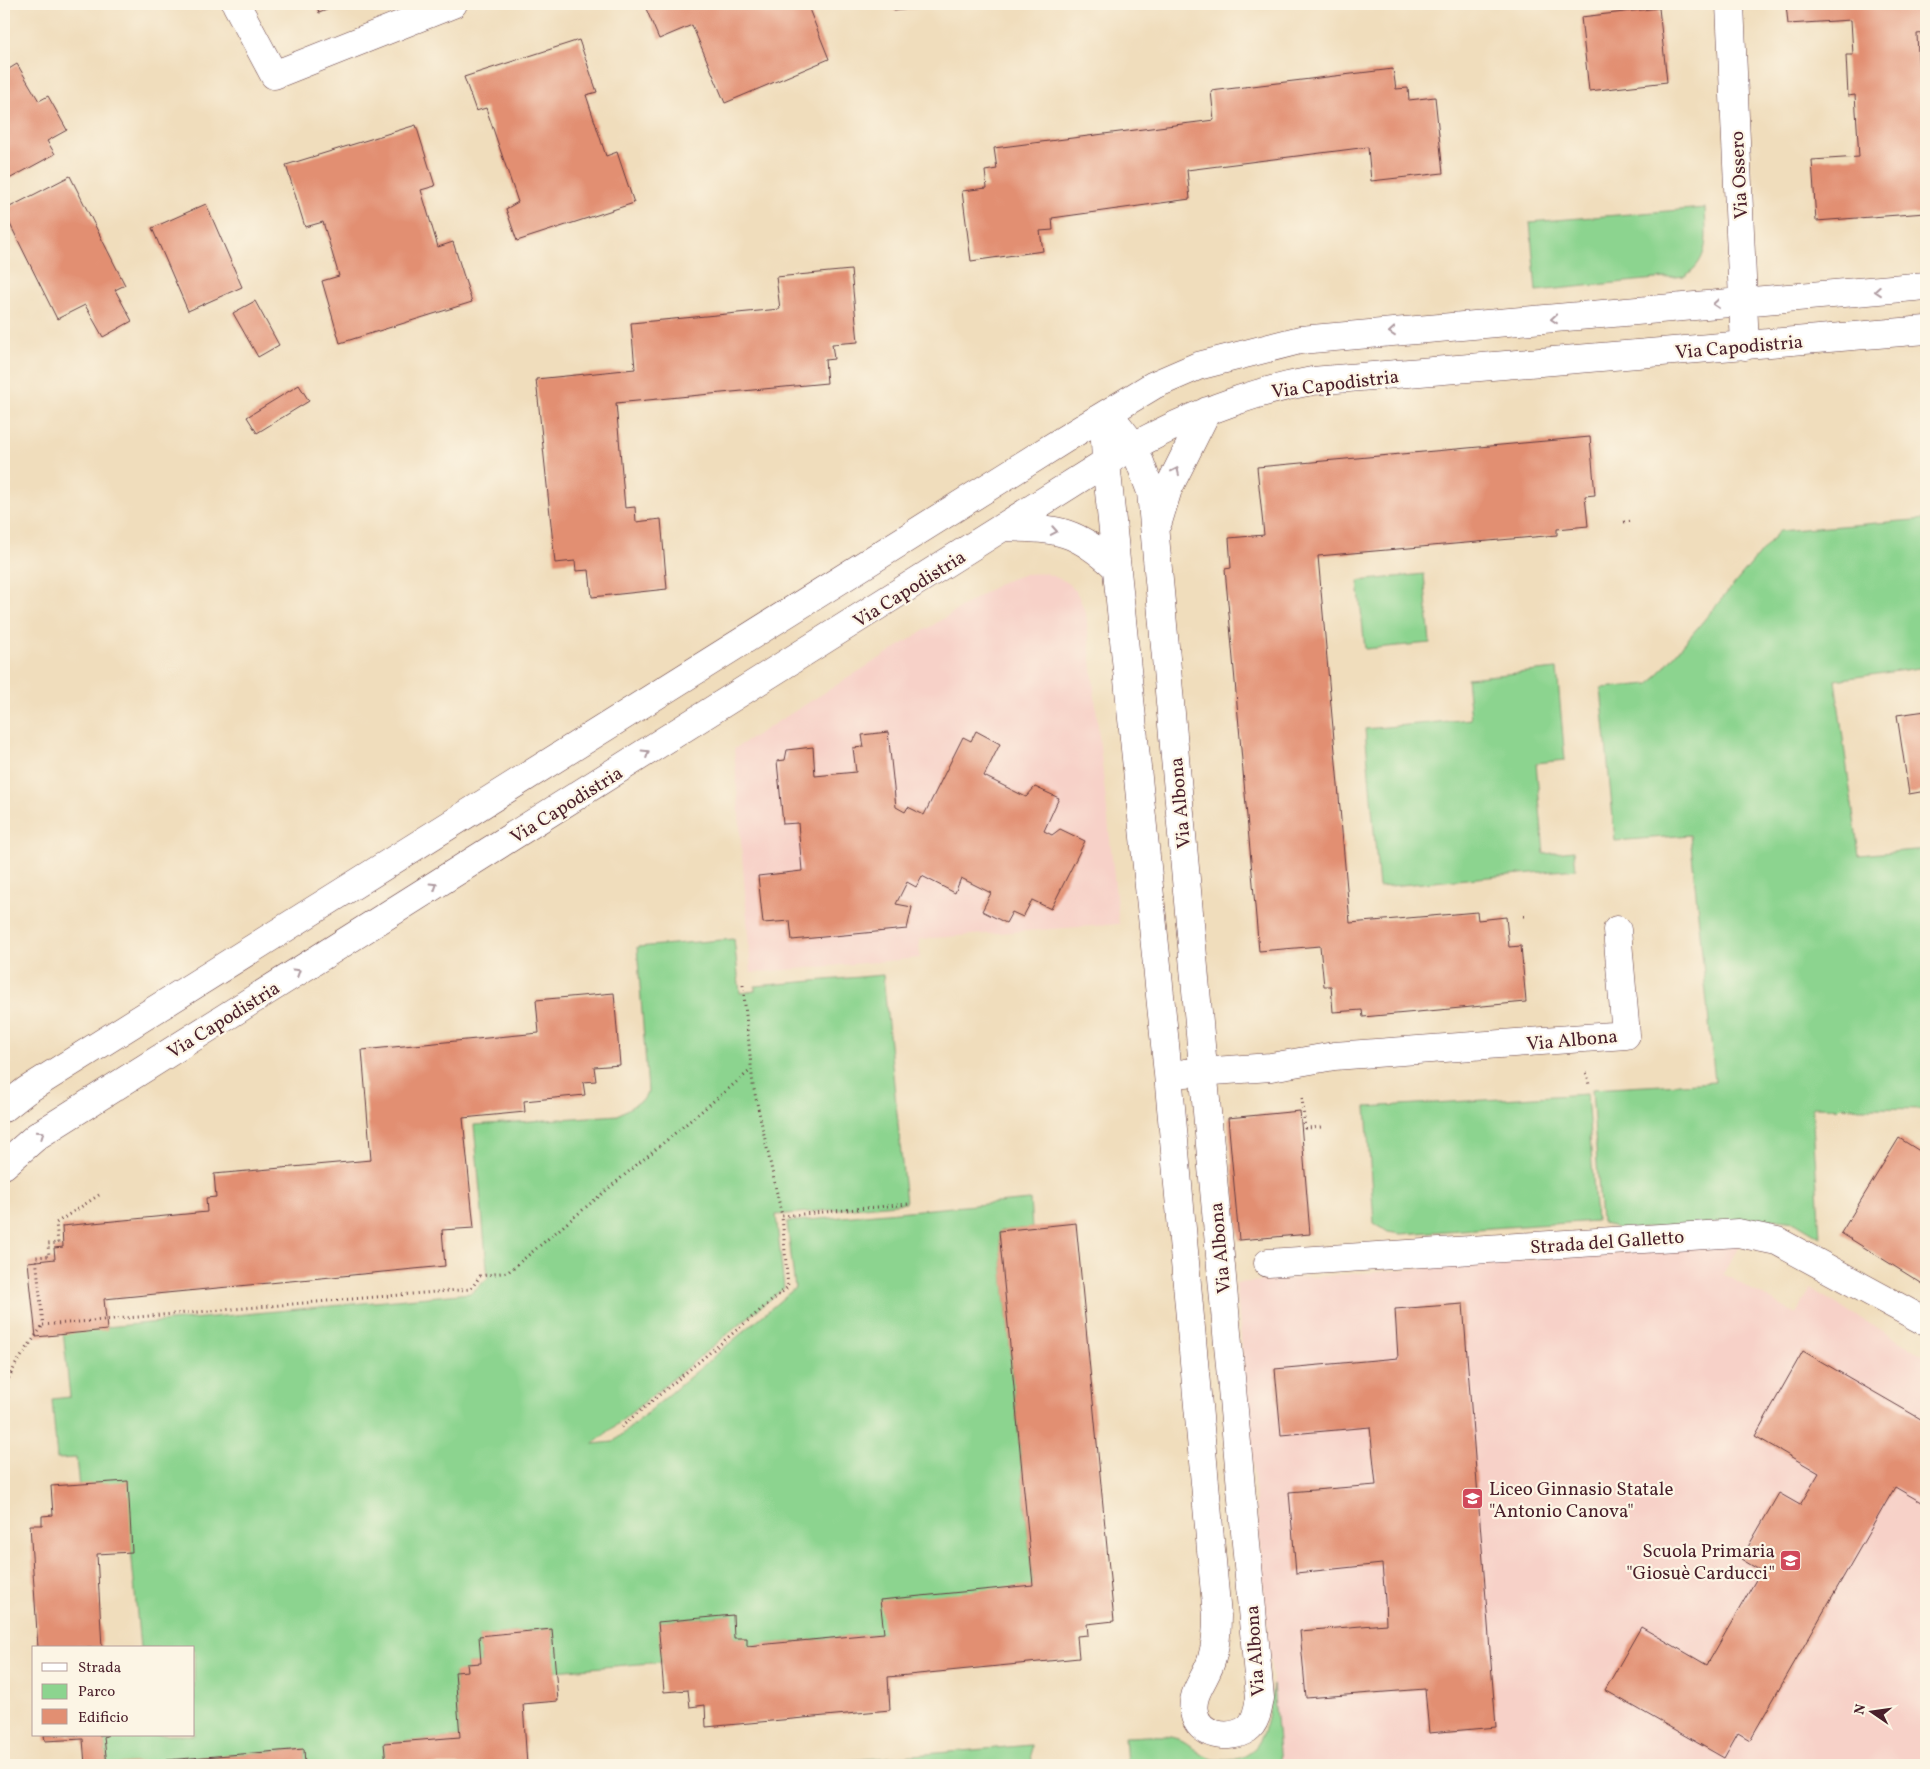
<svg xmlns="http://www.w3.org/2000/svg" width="1930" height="1769" font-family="Vollkorn,serif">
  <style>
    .built { fill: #f7d1c8 }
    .green { fill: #8cd48f; stroke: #6b7a5d }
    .building { fill: #e28f72 }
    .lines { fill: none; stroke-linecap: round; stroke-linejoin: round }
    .street-casing { stroke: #633c41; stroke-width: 29 }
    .path { stroke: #633c41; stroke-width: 3; stroke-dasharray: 1 4; stroke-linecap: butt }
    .street { stroke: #fff; stroke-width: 28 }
    .oneway { stroke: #ae9aa0 }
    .labels { text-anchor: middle; stroke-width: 4.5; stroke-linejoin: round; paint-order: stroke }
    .street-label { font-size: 19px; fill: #4a1f2b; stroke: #fcf5e5 }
    .poi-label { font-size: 19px; fill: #4a1f2b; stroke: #fcf5e5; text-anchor: start }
  </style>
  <rect width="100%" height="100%" fill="#fcf5e5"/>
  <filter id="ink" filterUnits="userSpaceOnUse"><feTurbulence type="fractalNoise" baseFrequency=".02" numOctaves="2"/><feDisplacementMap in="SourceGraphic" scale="10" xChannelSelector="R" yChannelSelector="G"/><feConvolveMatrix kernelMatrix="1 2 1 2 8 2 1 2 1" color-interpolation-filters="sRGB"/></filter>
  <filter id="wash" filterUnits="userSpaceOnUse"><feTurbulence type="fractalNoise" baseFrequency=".0096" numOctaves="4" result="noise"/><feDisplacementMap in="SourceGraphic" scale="20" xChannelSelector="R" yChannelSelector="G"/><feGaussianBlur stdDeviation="1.12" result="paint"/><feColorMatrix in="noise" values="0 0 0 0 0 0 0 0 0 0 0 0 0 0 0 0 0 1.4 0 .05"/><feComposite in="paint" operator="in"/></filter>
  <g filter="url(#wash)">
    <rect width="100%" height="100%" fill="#f0ddbc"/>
    <!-- built -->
    <path class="built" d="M1045 573 1065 581 1076 591 1086 613 1119 924 919 939 920 958 751 973 734 749 1002 582 1025 574Z
      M1741 1243 1723 1274 1796 1314 1811 1289 1926 1357V1765H1280L1236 1283Z"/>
    <!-- green -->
    <path class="green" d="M1705 208C1706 235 1711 259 1685 276L1536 291 1530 222Z
      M1926 519V667L1835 680 1859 855 1926 849V1109L1812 1107 1820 1237 1795 1222 1771 1219 1619 1230 1601 1222 1592 1089 1715 1082 1690 835 1615 841 1601 688 1650 684 1779 531Z
      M1424 574 1430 643 1365 649 1358 581Z
      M1557 669 1565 760 1536 763 1544 854 1574 851 1576 869 1379 887 1365 729 1471 719 1467 678Z
      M734 939 740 993 755 991V986L883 975 906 1203 776 1215 784 1288 593 1444 613 1442 795 1288 787 1222 1030 1200 1032 1228 999 1231 1033 1585 884 1633 747 1646 746 1638H734L732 1615 659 1622 662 1662 555 1671 552 1629 479 1636 481 1663 468 1664V1671L455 1673 460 1737 384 1743 386 1765H305L304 1749 107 1765 104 1737 108 1735H194V1648H140L125 1483 79 1487 76 1458 57 1459 52 1399 70 1397 63 1331 471 1293 488 1278 474 1125 618 1115 644 1099 648 1091 637 947Z
      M1587 1094 1596 1221 1401 1234 1388 1232 1374 1223 1366 1107Z
      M1273 1684 1280 1765H1127L1125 1737C1142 1737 1162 1733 1179 1739 1191 1744 1199 1755 1212 1759 1266 1769 1268 1720 1273 1684Z
      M1031 1745 1032 1765H796Z"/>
    <g id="blocks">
      <!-- building -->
      <path class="building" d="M316 4H342L319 13Z
        M644 4H807L829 59 725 103 692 25 659 39Z
        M893 4H942L943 5 894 11Z
        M1786 4H1926V33L1917 34 1919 76 1926 75V213L1816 221 1812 160 1859 157 1855 95 1848 96 1846 55H1853L1851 20 1788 24Z
        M1659 8 1667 82 1589 91 1581 17Z
        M579 40 597 92 586 95 606 156 617 152 634 203 517 241 506 209 518 202 486 108 476 111 464 77Z
        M17 64 39 101 48 96 67 130 47 141 55 154 9 179 4 169V72Z
        M1393 69 1396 89 1408 88 1409 100 1435 97 1443 173 1371 181 1368 147 1187 170 1190 199 1052 218 1053 230 1040 231 1043 251 971 261 962 191 987 188 985 171 997 169 994 148 1214 120 1211 91Z
        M416 125 435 186 421 190 438 247 453 242 472 302 340 343 322 281 339 276 323 222 305 227 286 165Z
        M70 176 125 285 115 290 132 321 103 337 85 305 57 319 4 212V210Z
        M206 204 242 287 188 311 152 228Z
        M851 270 858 342 832 344 834 359 825 360 827 383 616 403 625 508 635 507 636 522 661 519 667 589 592 597 589 570 576 571 575 561 555 563 536 379 635 369 631 323 780 309 776 277Z
        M255 301 279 345 258 357 233 313Z
        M299 385 309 401 257 433 247 417Z
        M1590 437 1595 495 1585 496 1588 526 1557 529V535L1318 556 1350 923 1477 912 1478 920 1506 917 1509 947 1521 946 1526 1002 1363 1017 1362 1010 1333 1012 1331 986H1324L1320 946 1259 951 1225 569 1231 568 1229 538 1264 535 1257 467Z
        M1926 711V791L1909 794 1897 715Z
        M976 731 1000 744 984 776 1026 797 1035 787 1059 798 1044 831 1052 835 1060 829 1085 841 1051 909 1032 900 1023 917 1012 912 1006 923 982 911 991 893 961 878 955 893 922 876 916 887 907 882 896 904 912 907 907 929 792 940 790 921 763 923 758 876 802 871 798 823 783 824 777 761 785 760 787 750 813 747 815 776 856 772 853 748 864 747 862 735 888 732 896 807 905 812 908 807 924 815 963 737 971 741Z
        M614 993 620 1065 594 1067 596 1081 583 1082 585 1095 524 1101 525 1112 463 1118 474 1228 442 1230 445 1266 104 1299 107 1330 36 1337 28 1262 55 1259 54 1248 63 1247 62 1226 207 1212 206 1198 216 1197 214 1174 371 1160 362 1050 539 1033 536 1000Z
        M1300 1111 1310 1234 1239 1240 1228 1118Z
        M1899 1138 1926 1155V1286L1841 1233Z
        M1076 1223 1114 1621 1087 1624 1088 1635 1077 1636 1079 1658 888 1677 890 1710 706 1727 705 1705 690 1707 688 1690 664 1692 658 1622 733 1615 734 1638H747V1646L884 1633 880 1600 1033 1585 999 1231Z
        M1463 1304 1496 1727 1429 1733 1425 1689 1306 1698 1300 1631 1386 1624 1385 1600 1382 1564 1296 1573 1289 1492 1376 1485 1370 1427 1281 1435 1275 1369 1398 1358 1395 1309Z
        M1803 1351 1926 1422V1505L1895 1487 1750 1740 1738 1733 1724 1758 1605 1690 1641 1627 1707 1665 1761 1571 1741 1559 1779 1493 1800 1505 1819 1473 1755 1436Z
        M128 1481 132 1552 97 1554 102 1648H38L30 1525H42V1516L53 1515 51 1486Z
        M552 1629 558 1701 523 1704 527 1765H386L384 1743 460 1737 455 1672 468 1671 467 1664 481 1663 479 1636Z
        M44 1735H108L104 1737 107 1765H85L83 1739 45 1741Z
        M304 1749 305 1765H117V1764Z"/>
    </g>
  </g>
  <g filter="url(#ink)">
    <use href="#blocks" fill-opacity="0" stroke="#633c41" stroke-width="1"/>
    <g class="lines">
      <defs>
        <path id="street" d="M236 4 274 75 453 4
          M1730 4 1745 346
          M1108 413 1134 446 1151 492 1260 1698C1258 1709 1256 1723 1247 1729 1229 1741 1198 1736 1194 1712 1190 1693 1208 1676 1212 1658 1216 1644 1217 1631 1217 1616L1168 1074 1106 462 1105 440Z
          M1158 522 1168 489 1207 411
          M1006 527C1060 529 1076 530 1117 568
          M1185 1073 1271 1067 1334 1056 1626 1035 1617 930
          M4 1108 27 1090 1068 437 1154 385 1198 366 1300 340 1926 286
          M4 1165 37 1136 1106 462C1170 424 1238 394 1312 381L1926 330
          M1268 1263 1738 1233 1777 1241 1926 1322"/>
      </defs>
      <!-- street casing -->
      <use href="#street" class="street-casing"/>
      <!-- path -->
      <path class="path" d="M1624 522 1632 521
        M1523 916H1528
        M743 985 753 1085 782 1216 909 1204
        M1586 1073 1588 1077 1589 1087
        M1302 1098 1305 1128 1323 1127
        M99 1195 56 1223 58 1243 48 1244 49 1256 36 1257 43 1325 471 1289 480 1276 508 1272 751 1070
        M4 1387 16 1364 43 1325
        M621 1427 788 1287 782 1216"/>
      <!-- street -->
      <use href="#street" class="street"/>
    </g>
    <!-- one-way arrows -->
    <defs><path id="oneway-chevron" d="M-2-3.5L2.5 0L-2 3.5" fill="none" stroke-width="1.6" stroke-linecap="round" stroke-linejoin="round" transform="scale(1.25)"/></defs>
    <g class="oneway">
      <use href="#oneway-chevron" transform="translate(1878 291) rotate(175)"/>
      <use href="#oneway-chevron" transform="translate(1716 304) rotate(175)"/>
      <use href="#oneway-chevron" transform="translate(1554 319) rotate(175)"/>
      <use href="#oneway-chevron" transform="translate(1392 332) rotate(175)"/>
      <use href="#oneway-chevron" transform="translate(1176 471) rotate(-65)"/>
      <use href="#oneway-chevron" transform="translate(1054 531) rotate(10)"/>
      <use href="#oneway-chevron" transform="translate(646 753) rotate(-32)"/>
      <use href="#oneway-chevron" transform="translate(434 886) rotate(-32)"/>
      <use href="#oneway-chevron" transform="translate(297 972) rotate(-32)"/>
      <use href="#oneway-chevron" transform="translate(41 1134) rotate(-34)"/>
    </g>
  </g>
  <!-- icons -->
  <defs>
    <symbol id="school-square" viewBox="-11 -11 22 22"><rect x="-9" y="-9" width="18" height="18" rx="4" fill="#d1495b" stroke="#fcf5e5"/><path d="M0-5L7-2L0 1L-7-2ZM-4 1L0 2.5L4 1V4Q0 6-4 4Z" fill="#fff"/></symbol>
  </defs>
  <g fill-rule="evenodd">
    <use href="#school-square" x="1460" y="1486" width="25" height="25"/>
    <use href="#school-square" x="1778" y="1548" width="25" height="25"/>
  </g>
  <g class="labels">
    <!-- street labels -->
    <g class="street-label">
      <text transform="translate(1738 175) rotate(-93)" y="7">Via Ossero</text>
      <text transform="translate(1739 346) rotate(-5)" y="7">Via Capodistria</text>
      <text transform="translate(1335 383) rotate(-7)" y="7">Via Capodistria</text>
      <text transform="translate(909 588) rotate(-32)" y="7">Via Capodistria</text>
      <text transform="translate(1179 803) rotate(-95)" y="7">Via Albona</text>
      <text transform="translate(566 804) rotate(-32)" y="7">Via Capodistria</text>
      <text transform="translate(223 1019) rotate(-32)" y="7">Via Capodistria</text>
      <text transform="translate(1572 1039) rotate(-5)" y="7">Via Albona</text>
      <text transform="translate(1607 1241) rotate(-4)" y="7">Strada del Galletto</text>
      <text transform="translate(1219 1248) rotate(-95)" y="7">Via Albona</text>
      <text transform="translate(1254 1651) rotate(-94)" y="7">Via Albona</text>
    </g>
    <!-- poi labels -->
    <g class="poi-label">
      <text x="1489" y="1495">Liceo Ginnasio Statale<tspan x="1489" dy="22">"Antonio Canova"</tspan></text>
      <text x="1775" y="1557" text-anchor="end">Scuola Primaria<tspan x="1775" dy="22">"Giosuè Carducci"</tspan></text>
    </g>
  </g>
  <!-- margin -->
  <rect width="1930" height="1769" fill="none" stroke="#fcf5e5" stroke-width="20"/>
  <!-- legend -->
  <rect x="32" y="1646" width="162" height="90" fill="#fcf5e5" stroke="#b59f9b"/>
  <rect x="42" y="1663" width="25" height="8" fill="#ffffff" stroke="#b59f9b"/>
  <text x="78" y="1672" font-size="15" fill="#4a1f2b">Strada</text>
  <rect x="42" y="1684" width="25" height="15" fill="#8cd48f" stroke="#b59f9b"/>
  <text x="78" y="1696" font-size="15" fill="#4a1f2b">Parco</text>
  <rect x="42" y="1709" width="25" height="15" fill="#e28f72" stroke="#b59f9b"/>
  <text x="78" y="1722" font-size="15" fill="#4a1f2b">Edificio</text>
  <!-- north arrow -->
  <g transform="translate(1872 1712) rotate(283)" stroke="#fcf5e5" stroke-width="4" paint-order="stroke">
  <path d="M0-4L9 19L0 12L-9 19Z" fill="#4a1f2b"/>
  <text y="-8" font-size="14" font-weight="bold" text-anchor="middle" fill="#4a1f2b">N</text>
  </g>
</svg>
